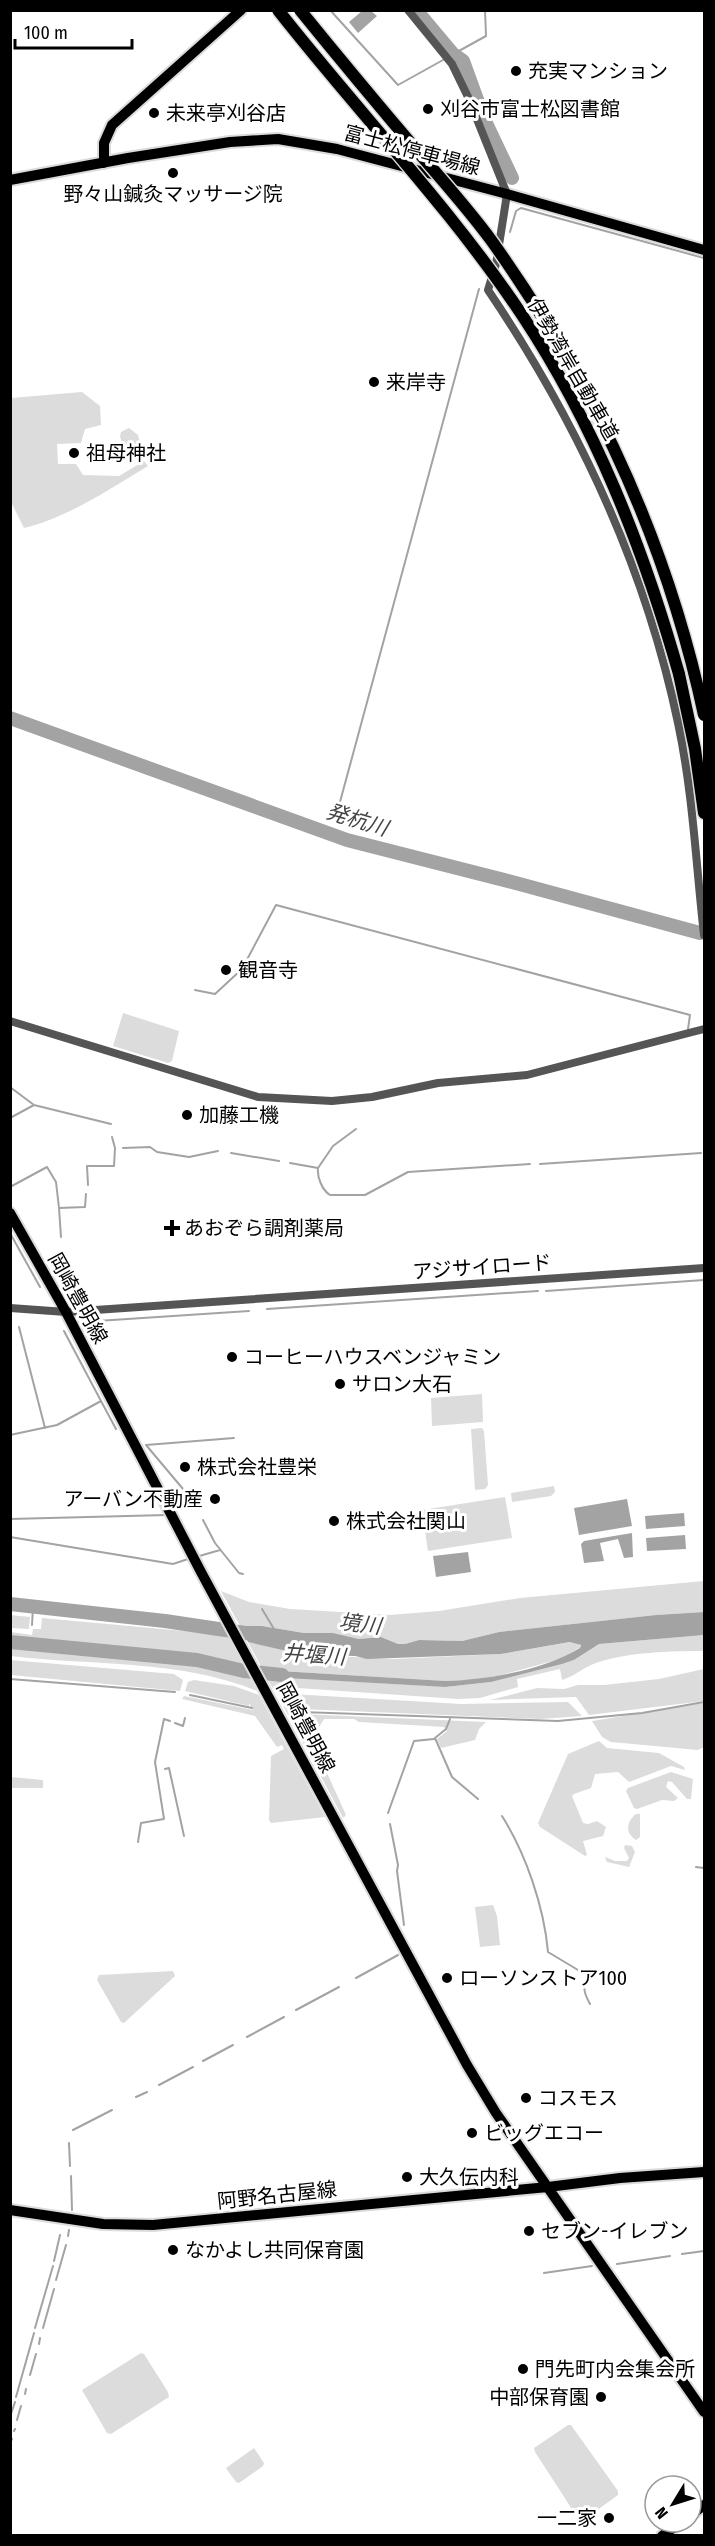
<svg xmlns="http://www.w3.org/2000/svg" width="715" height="2546" font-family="'Fira Sans Condensed','Noto Sans JP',sans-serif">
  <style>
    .green { fill: #dcdcdc }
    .water { fill: #a3a3a3 }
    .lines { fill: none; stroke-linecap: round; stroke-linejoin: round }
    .stream { stroke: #a3a3a3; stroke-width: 2 }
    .river { stroke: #a3a3a3; stroke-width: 14 }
    .major-casing { stroke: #dbdbdb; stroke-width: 14 }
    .highway-casing { stroke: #dbdbdb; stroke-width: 15 }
    .minor { stroke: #555; stroke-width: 8 }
    .major { stroke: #000; stroke-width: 10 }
    .highway { stroke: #000; stroke-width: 12 }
    .highway-bridge-casing { stroke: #dbdbdb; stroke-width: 15; stroke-linecap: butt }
    .highway-bridge { stroke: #000; stroke-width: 12 }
    .poi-dot { fill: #000; stroke: #fff; stroke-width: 2 }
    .labels { text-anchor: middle; stroke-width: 6; stroke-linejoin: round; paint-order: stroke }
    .poi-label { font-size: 20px; fill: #000; stroke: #fff; text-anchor: start }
    .street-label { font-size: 20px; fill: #000; stroke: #fff }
    .water-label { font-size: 21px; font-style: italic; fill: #444; stroke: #fff }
  </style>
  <rect width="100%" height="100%" fill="#fff"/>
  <!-- green -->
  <path class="green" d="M82 392 100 406 101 425 85 429 81 443 57 444 58 464H76L83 475 119 476 144 461 148 466C108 490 69 517 24 528L11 502V398Z
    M129 428 138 435 142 450 137 456 128 457 120 437 121 432Z
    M123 1013 179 1031 172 1061 168 1063 113 1046Z
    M482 1394 483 1422 432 1426 431 1398Z
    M482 1428 484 1431 488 1485 485 1489 475 1490 471 1429Z
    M554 1486 555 1492 551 1496 512 1502 511 1493Z
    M505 1497 512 1538 428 1551 422 1510Z
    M704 1581V1612L656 1615 499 1632 462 1641 419 1640 405 1644H398L381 1637 359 1639 333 1633H304L262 1626H240L221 1591 249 1602 290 1609 390 1615 439 1611 520 1598Z
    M10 1615 30 1617 29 1629 11 1628Z
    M42 1618 206 1633 229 1638 245 1668 193 1656 14 1640 11 1637V1632L32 1635 33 1629H41Z
    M704 1635V1651C671 1651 628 1652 596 1663 584 1667 575 1676 562 1680L560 1669 517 1679 518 1687 480 1698 458 1699 298 1688 274 1691 266 1676 445 1687 491 1682 562 1664 574 1660 599 1644Z
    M248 1642 313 1655 393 1659 501 1654 571 1642 578 1643 581 1647 560 1659 498 1676 467 1680 446 1681 263 1670Z
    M13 1645 186 1661 248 1674 257 1691C179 1659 93 1666 11 1656V1648Z
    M10 1660 174 1674 183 1680 180 1691 11 1675Z
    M704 1669V1701L589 1715 576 1697 490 1700 537 1688 564 1689 578 1685H604L659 1679Z
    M194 1680 234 1686 259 1695 325 1817 271 1823 269 1820 271 1756 284 1749 282 1745 277 1747 255 1716 182 1699 184 1696 253 1710 249 1703V1706L185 1691 188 1682Z
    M291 1694 461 1704 568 1702 582 1716 540 1719 300 1709 301 1714 486 1722 479 1729 475 1740 441 1748 437 1739 447 1731 444 1727 359 1722 354 1719H324L316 1732 314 1728 301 1734 304 1738 311 1737 346 1815 343 1818 279 1698Z
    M704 1703V1747L698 1750 611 1742 602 1737 592 1721Z
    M599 1741 607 1748 659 1753 684 1767 685 1770 671 1766 629 1782 618 1772 595 1774 591 1788 574 1794 572 1796 583 1823 588 1824 597 1821 606 1827 603 1836 583 1841 587 1855 585 1856 540 1827 538 1823 568 1754Z
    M671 1772 693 1779 691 1799H687L672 1782 668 1781 666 1787 678 1798 674 1801 662 1800 637 1809 634 1808 626 1791 628 1788Z
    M11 1777 43 1780V1788H12L11 1805Z
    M636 1814H640V1837L636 1840C625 1833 626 1822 636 1814Z
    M625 1845 632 1846 635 1852 629 1867 607 1862 605 1857 615 1861H627L629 1858 624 1848Z
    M493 1905 497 1916 500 1945 480 1947 475 1907Z
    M173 1971 175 1976 124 2023 121 2022 97 1980 99 1975Z
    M141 2353 144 2354 168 2392 169 2397 111 2434 107 2433 82 2390Z
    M568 2425H571L618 2491V2495L582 2521 579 2520 535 2452 534 2448Z
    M254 2448 264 2463 263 2466 239 2483 236 2482 226 2468Z"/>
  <!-- water -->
  <path class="water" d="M362 11H371L377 16 358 33 349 22Z
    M627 1499 632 1526 579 1535 574 1508Z
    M684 1513 685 1526 646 1529 645 1516Z
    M632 1533 633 1557 624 1558 618 1539 600 1543 604 1561 584 1563 581 1544 584 1541Z
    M685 1535 686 1549 647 1551 646 1538Z
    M468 1552 471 1572 436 1577 433 1556Z
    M704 1612V1635L599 1644 574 1660 562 1664 491 1682 445 1687 287 1678 266 1676 263 1670 446 1681C490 1679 541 1671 580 1648L581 1645 570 1642 501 1654 367 1659 355 1656 313 1655 287 1651 248 1642 240 1626H262L304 1633H333L359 1639 381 1637 398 1644H405L419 1640 462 1641 499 1632 656 1615Z"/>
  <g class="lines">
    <!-- stream -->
    <path class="stream" d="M330 10 398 85 443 60
      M523 10 529 11
      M448 57 486 36 485 10
      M510 232 516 211 521 208 704 258
      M337 813 479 289
      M331 835H332
      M195 990 215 994 242 969 276 905 690 1015 688 1029
      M10 1087 34 1105 111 1124
      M10 1118 34 1105
      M123 1148 150 1147 157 1152 189 1157 218 1151
      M231 1153 279 1161
      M290 1163 318 1168 333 1146 356 1129
      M540 1164 701 1153
      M318 1168C317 1177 322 1190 330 1195H365L408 1172 530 1164
      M88 1185 87 1166H114L115 1148 112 1137
      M10 1187 47 1167 56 1182 59 1208
      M10 1233 40 1287
      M61 1237 59 1208 85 1207 86 1194
      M546 1291 704 1280
      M267 1309 538 1291
      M97 1321 249 1311
      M19 1327 45 1428
      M64 1331 101 1401
      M10 1435 57 1425 101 1401 116 1429
      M199 1508 146 1445 234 1438
      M10 1519 167 1515
      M203 1520 215 1543 239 1573 243 1574
      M10 1537 173 1564 191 1558
      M196 1557 220 1550
      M262 1609 274 1629
      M32 1625 33 1607
      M10 1679 175 1692
      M190 1695 252 1708
      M301 1712 558 1721 642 1713 704 1702
      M450 1719 446 1729 435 1738 452 1777 478 1799
      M175 1723 183 1726 185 1718
      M165 1769 169 1768 184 1836
      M388 1813 414 1741 434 1739
      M502 1816C526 1854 544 1907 548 1952L588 1976C582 1987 584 1993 590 2004
      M390 1824 398 1865 397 1871 404 1925
      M138 1842 141 1823 164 1819 155 1762 164 1719 170 1721
      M696 1867 704 1868
      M356 1978 398 1955
      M296 2010 339 1987
      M247 2037 284 2017
      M203 2061 233 2045
      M159 2085 193 2067
      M136 2097 147 2092
      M73 2130 112 2110
      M69 2143 70 2166
      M71 2176 72 2210
      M68 2236 69 2230
      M682 2254 704 2251
      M54 2261 60 2235
      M617 2264 670 2256
      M544 2273 592 2266
      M56 2280 66 2245
      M35 2328 53 2266
      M43 2328 54 2289
      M39 2344 40 2338
      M30 2375 36 2354
      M25 2394 26 2389
      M16 2397 34 2333
      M10 2417 15 2402
      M17 2420 21 2406
      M14 2431 15 2429
      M10 2444 12 2439"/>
    <!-- river -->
    <path class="river" d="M416 10 453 54 463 61 484 119 512 178
      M10 718 347 840 512 882 700 933
      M10 1604 165 1621 259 1635
      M10 1642 197 1660 244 1671 282 1675"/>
    <defs>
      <path id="major" d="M104 163V143L112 125 241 10
        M10 180 128 158 230 142 278 139 337 149 507 194 704 250
        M10 1213 66 1312 201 1572 467 2065 496 2113 704 2412
        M10 2210 103 2224 153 2225 548 2187 620 2178 704 2172
        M691 2515 704 2505
        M662 2536 681 2522"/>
      <path id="highway" d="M679 674 695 749 704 813"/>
    </defs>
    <!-- major casing -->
    <use href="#major" class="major-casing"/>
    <!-- highway casing -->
    <use href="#highway" class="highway-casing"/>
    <!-- minor -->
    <path class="minor" d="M408 10 452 64 468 97 507 194 496 264 488 290C578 423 645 565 678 723 693 793 696 865 704 935
      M10 1021 258 1097 332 1101 372 1097 438 1083 527 1075 704 1029
      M10 1308 66 1312 704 1268"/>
    <!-- major -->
    <use href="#major" class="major"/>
    <!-- highway -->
    <use href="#highway" class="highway"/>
    <defs>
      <path id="highway-bridge" d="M278 10C358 112 450 207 522 315 595 425 643 547 679 674
        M300 10C339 58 379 106 419 153 443 181 469 210 491 240 594 384 667 542 704 715"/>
    </defs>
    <!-- highway-bridge casing -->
    <use href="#highway-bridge" class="highway-bridge-casing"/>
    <!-- highway-bridge -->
    <use href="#highway-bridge" class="highway-bridge"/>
  </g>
  <!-- markers -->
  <g class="poi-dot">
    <circle cx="516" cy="71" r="6"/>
    <circle cx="428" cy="109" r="6"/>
    <circle cx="154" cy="113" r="6"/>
    <circle cx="173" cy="173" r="6"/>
    <circle cx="374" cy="382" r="6"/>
    <circle cx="74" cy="453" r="6"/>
    <circle cx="226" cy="970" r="6"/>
    <circle cx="187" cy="1115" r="6"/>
    <path d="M169 1219h6v6h6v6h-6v6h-6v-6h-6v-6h6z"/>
    <circle cx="232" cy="1357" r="6"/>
    <circle cx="340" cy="1384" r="6"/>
    <circle cx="185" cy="1467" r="6"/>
    <circle cx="215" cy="1499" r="6"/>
    <circle cx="334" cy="1521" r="6"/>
    <circle cx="447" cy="1978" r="6"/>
    <circle cx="526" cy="2098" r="6"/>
    <circle cx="472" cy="2133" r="6"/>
    <circle cx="407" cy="2177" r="6"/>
    <circle cx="529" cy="2231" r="6"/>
    <circle cx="173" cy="2250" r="6"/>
    <circle cx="523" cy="2369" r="6"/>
    <circle cx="601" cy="2397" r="6"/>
    <circle cx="609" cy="2518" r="6"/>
  </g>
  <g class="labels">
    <!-- poi labels -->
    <g class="poi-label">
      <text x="528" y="78">充実マンション</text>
      <text x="440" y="116">刈谷市富士松図書館</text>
      <text x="166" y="120">未来亭刈谷店</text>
      <text x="173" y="201" text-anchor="middle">野々山鍼灸マッサージ院</text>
      <text x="386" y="389">来岸寺</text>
      <text x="86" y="460">祖母神社</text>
      <text x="238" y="977">観音寺</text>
      <text x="199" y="1122">加藤工機</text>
      <text x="184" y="1235">あおぞら調剤薬局</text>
      <text x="244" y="1364">コーヒーハウスベンジャミン</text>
      <text x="352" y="1391">サロン大石</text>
      <text x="197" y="1474">株式会社豊栄</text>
      <text x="203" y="1506" text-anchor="end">アーバン不動産</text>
      <text x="346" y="1528">株式会社関山</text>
      <text x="459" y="1985">ローソンストア100</text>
      <text x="538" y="2105">コスモス</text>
      <text x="484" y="2140">ビッグエコー</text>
      <text x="419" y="2184">大久伝内科</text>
      <text x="541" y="2238">セブン-イレブン</text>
      <text x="185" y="2257">なかよし共同保育園</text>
      <text x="535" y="2376">門先町内会集会所</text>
      <text x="589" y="2404" text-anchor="end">中部保育園</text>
      <text x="597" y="2525" text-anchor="end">一二家</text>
    </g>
    <!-- street labels -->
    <g class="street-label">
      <text transform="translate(412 150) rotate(15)" y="7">富士松停車場線</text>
      <text transform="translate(573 369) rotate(60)" y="7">伊勢湾岸自動車道</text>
      <text transform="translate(482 1267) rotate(-4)" y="7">アジサイロード</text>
      <text transform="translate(78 1298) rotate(61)" y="7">岡崎豊明線</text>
      <text transform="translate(306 1727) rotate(62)" y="7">岡崎豊明線</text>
      <text transform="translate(277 2195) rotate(-6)" y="7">阿野名古屋線</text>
    </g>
    <!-- water labels -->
    <g class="water-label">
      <text transform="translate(357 820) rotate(17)" y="7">発杭川</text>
      <text transform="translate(360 1624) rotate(7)" y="7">境川</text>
      <text transform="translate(314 1655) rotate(4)" y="7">井堰川</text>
    </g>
  </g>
  <!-- border -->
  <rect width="715" height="2546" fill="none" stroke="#000000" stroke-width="24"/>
  <!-- north arrow -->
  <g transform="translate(673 2504) rotate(232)"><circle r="28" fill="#ffffff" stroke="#999999" stroke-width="1.5"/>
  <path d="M0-4.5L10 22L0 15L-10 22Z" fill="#000000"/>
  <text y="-9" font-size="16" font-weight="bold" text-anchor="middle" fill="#000000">N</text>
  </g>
  <!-- scale -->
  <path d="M15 39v9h117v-9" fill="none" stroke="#000000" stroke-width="3"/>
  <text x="24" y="39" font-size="18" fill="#000000" stroke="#ffffff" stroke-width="4.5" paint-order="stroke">100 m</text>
</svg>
